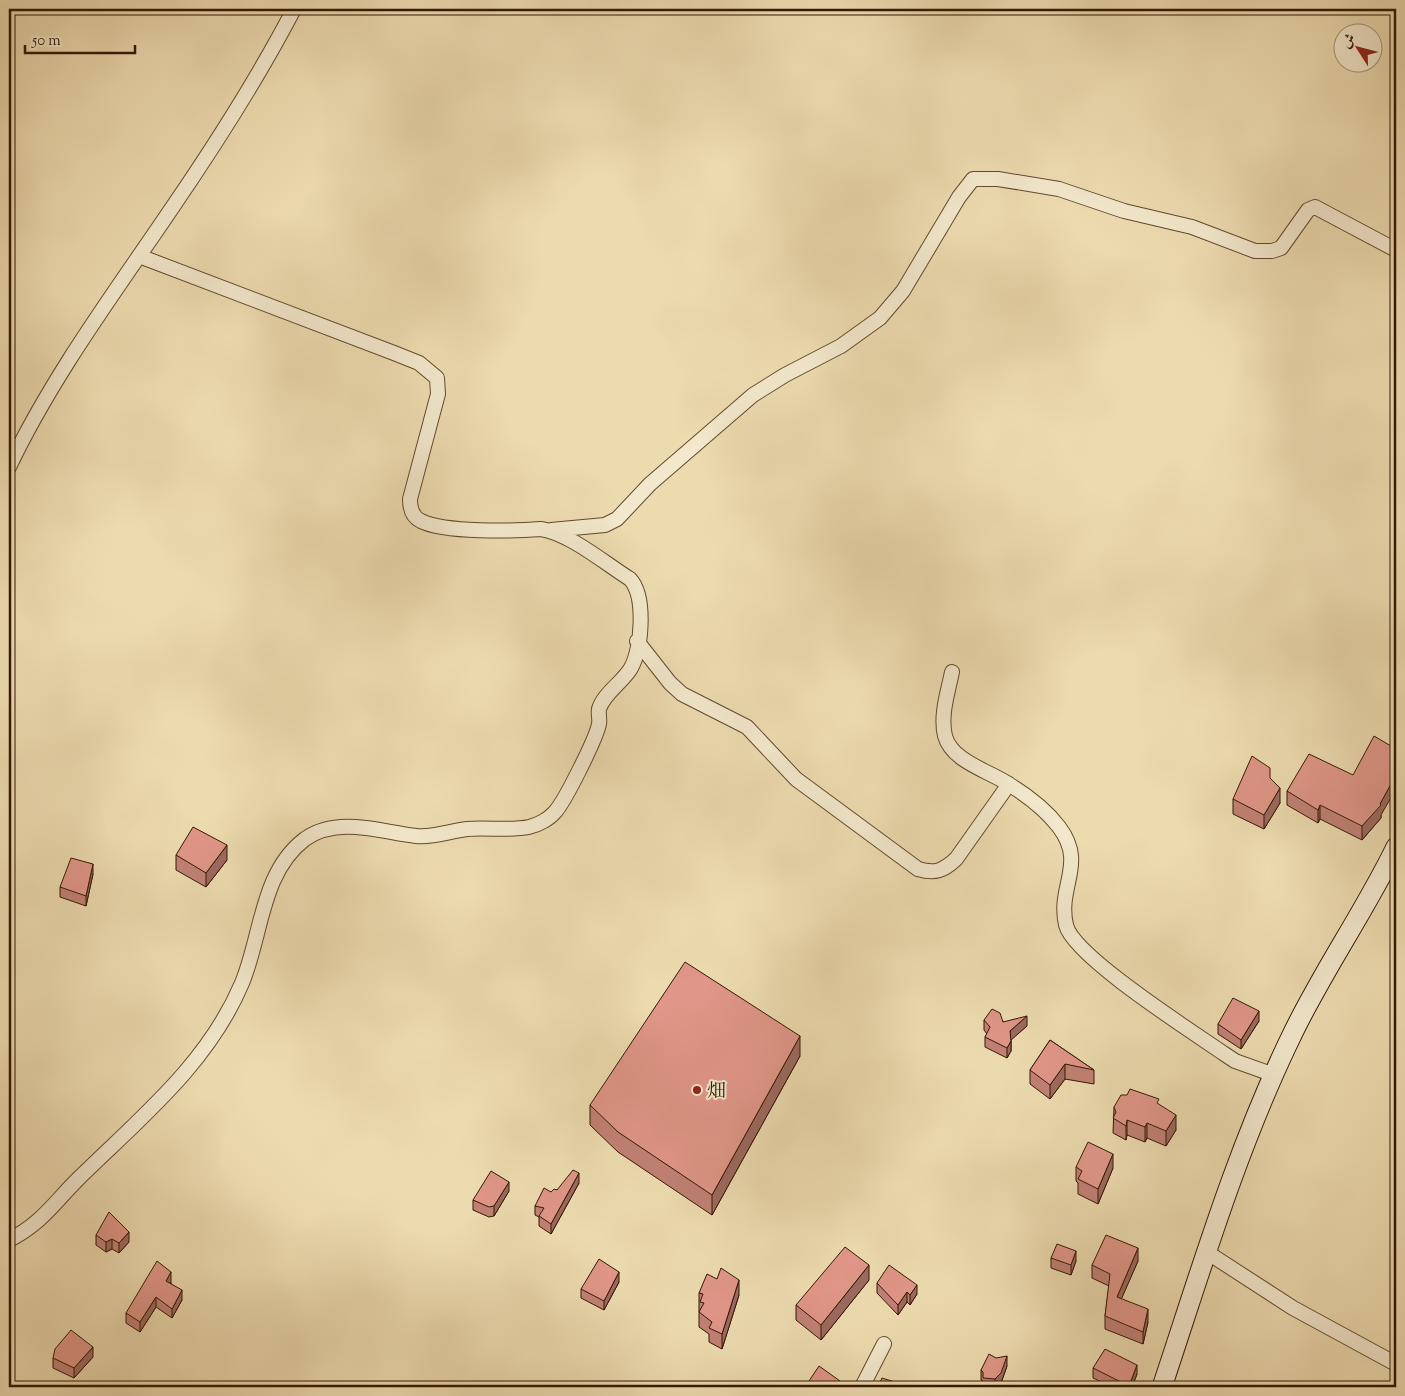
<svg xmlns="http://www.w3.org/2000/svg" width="1405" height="1396" font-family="'Sorts Mill Goudy',Amiri,'Noto Serif SC',serif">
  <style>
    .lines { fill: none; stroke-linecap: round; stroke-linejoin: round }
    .street-casing { stroke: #62492e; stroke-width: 16 }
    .secondary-casing { stroke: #331803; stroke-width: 21 }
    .street { stroke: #f3e8cc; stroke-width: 14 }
    .secondary { stroke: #f3e8cc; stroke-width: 19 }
    .wall { fill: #c18175; stroke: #331803 }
    .shaded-wall { fill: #9d695f; stroke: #331803 }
    .building { fill: #e09688; stroke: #331803 }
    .poi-dot { fill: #8f2418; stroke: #f3e8cc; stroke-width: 2 }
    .labels { text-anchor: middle; stroke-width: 4; stroke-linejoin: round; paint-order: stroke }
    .poi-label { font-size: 19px; fill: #331803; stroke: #f3e8cc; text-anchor: start }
  </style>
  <rect width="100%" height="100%" fill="#eddbb0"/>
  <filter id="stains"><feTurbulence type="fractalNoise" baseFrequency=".004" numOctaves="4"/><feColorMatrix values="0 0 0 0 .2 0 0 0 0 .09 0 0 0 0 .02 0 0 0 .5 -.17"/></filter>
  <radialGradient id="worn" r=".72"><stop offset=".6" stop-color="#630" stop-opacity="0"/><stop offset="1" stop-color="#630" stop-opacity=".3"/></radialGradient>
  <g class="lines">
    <defs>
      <path id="street" d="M9 467C54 373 116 291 174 205 217 142 259 76 294 9
        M551 530 605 525 617 519 650 484 753 395 785 375 841 346 880 318 903 291 959 197 973 179H998L1059 189 1124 211 1192 227 1255 251H1272L1281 248 1308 210 1315 207 1396 250
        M637 641 670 683 682 694 747 727 796 779 918 869C935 874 943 871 956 859L1009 784
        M952 672C948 692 940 715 945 736 952 762 990 771 1010 785 1028 796 1046 810 1059 827 1087 864 1057 886 1066 925 1073 956 1193 1032 1223 1053L1235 1061 1274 1075
        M9 1240C41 1224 54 1203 78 1179 139 1119 208 1064 242 983 262 935 261 872 305 839 338 816 381 832 416 836 433 838 450 831 467 829 487 827 509 831 529 827 538 825 549 819 555 812 565 801 596 739 599 724 600 719 598 714 599 709 604 693 623 682 631 668 642 648 646 596 630 579 606 564 569 533 541 529 513 531 445 533 421 521 412 517 410 508 410 499L438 394 437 378 419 363 394 353 139 256
        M1205 1251 1293 1308 1396 1364
        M862 1387 884 1344"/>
      <path id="secondary" d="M1162 1387C1201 1270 1236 1151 1290 1039 1321 973 1364 913 1396 847"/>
    </defs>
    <!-- street casing -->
    <use href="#street" class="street-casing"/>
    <!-- secondary casing -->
    <use href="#secondary" class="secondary-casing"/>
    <!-- street -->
    <use href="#street" class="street"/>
    <!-- secondary -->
    <use href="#secondary" class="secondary"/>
  </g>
  <!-- wall -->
  <path class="wall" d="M1270 779 1280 803 1264 829 1233 814V799Z
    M1287 791 1381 815V818L1362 840 1320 819 1318 823 1287 805Z
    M176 855 227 860 206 887 176 870Z
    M93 874 86 906 60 897V887Z
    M984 1020 1003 1022 1027 1026 1011 1039V1051L1007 1058 985 1047V1037L987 1034 984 1030Z
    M1259 1021 1241 1049 1218 1034V1024Z
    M1050 1040 1094 1070V1084L1065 1079 1050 1099 1030 1084V1070Z
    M800 1056 712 1215 618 1152 590 1125V1105Z
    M1159 1105 1176 1130 1166 1146 1147 1138 1145 1142 1127 1135 1126 1140 1113 1133 1114 1107Z
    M1076 1167 1113 1168 1098 1204 1078 1194V1183L1076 1181Z
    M579 1183 551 1234 539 1226V1217L535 1215V1206L551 1192Z
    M509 1191 494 1216 489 1217 473 1210V1200Z
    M96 1235 129 1242 119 1253 112 1249 106 1252 96 1245Z
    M1051 1258 1076 1261 1071 1275 1051 1268Z
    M1138 1261 1121 1299 1148 1322 1143 1344 1105 1329V1316L1109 1286 1092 1278V1265Z
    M869 1280 821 1340 796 1320V1305Z
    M171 1282V1283L182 1300 172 1318 156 1307 140 1332 126 1323V1313Z
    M619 1282 604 1310 581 1298V1289Z
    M877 1283 917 1294 910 1305 907 1302 898 1315 877 1293Z
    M699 1293 739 1295 722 1349 709 1342V1334L699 1327Z
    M93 1357 74 1378 53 1368V1358Z
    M1007 1366 1001 1383 996 1387H983V1381L981 1380V1370Z
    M1093 1368 1137 1374 1132 1387H1112L1093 1378Z"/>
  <!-- shaded-wall -->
  <path class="shaded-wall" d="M1396 775V789L1381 815V818L1362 840V826L1380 804Z
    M1280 788V803L1264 829V815Z
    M1320 805V819L1318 823V810Z
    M227 845V860L206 887V873Z
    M93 864V874L86 906V896Z
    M1259 1011V1021L1241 1049V1040Z
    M1027 1016V1026L1010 1041V1031Z
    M800 1036V1056L712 1215V1195Z
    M1011 1041V1051L1007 1058V1048Z
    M1065 1064V1079L1050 1099V1085Z
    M1176 1115V1130L1166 1146V1131Z
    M1127 1120V1135L1126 1140V1126Z
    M1147 1123V1138L1145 1142V1127Z
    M1113 1154V1168L1098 1204V1189Z
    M579 1173V1183L551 1234V1224Z
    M509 1182V1191L494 1216V1206Z
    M129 1232V1242L119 1253V1243Z
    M112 1239V1249L106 1252V1242Z
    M1138 1248V1261L1117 1309V1297Z
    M1076 1251V1261L1071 1275V1265Z
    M869 1265V1280L821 1340V1325Z
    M171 1272V1282L166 1290V1281Z
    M619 1272V1282L604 1310V1301Z
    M739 1280V1295L722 1349V1334Z
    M917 1285V1294L910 1305V1295Z
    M182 1290V1300L172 1318V1309Z
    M907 1292V1302L898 1315V1305Z
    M156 1297V1307L140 1332V1322Z
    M1148 1309V1322L1143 1344V1332Z
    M93 1347V1357L74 1378V1368Z
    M1007 1356V1366L1001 1383 996 1387H995V1379Z
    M1137 1365V1374L1132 1387H1129Z
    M840 1381V1387H836Z"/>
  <!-- building -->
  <path class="building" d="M1374 736 1396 749V775L1380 804 1381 805 1362 826 1320 805 1318 810 1287 791 1309 754 1353 775Z
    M1252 756 1270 768V778L1280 788 1264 815 1233 799Z
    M193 827 227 845 206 873 176 855Z
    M71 858 93 864 86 896 60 887Z
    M685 962 800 1036 712 1195 618 1132 590 1105Z
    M1233 998 1259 1011 1241 1040 1218 1024Z
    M992 1009 1000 1013 1003 1022 1027 1016 1010 1031 1011 1041 1007 1048 985 1037 990 1027 984 1020Z
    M1050 1040 1094 1070 1065 1064 1050 1085 1030 1070Z
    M1130 1089 1159 1099 1157 1103 1176 1115 1166 1131 1147 1123 1145 1127 1127 1120 1126 1126 1113 1118 1116 1112 1114 1107 1121 1095H1127Z
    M1088 1142 1113 1154 1098 1189 1078 1179 1082 1171 1076 1167Z
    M573 1170 579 1173 551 1224 539 1216 544 1208 535 1206 544 1188 551 1192 554 1189 557 1190Z
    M491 1171 509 1182 494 1206 489 1207 473 1200Z
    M109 1212 129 1232 119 1243 112 1239 106 1242 96 1235Z
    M1106 1235 1138 1248 1117 1297 1148 1309 1143 1332 1105 1316 1110 1274 1092 1265Z
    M1057 1244 1076 1251 1071 1265 1051 1258Z
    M845 1247 869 1265 821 1325 796 1305Z
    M599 1259 619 1272 604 1301 581 1289Z
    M157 1261 171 1272 166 1281 182 1290 172 1309 156 1297 140 1322 126 1313Z
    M889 1265 917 1285 910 1295 907 1292 898 1305 877 1283Z
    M721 1268 739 1280 722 1334 709 1328 712 1322 699 1312 704 1303 700 1302 703 1294 699 1293 707 1274 717 1279Z
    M71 1330 93 1347 74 1368 53 1358 55 1349Z
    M1105 1349 1137 1365 1129 1386 1093 1368Z
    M989 1354 996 1358 1007 1356 1001 1373 995 1379 983 1378V1372L981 1370Z
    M819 1366 840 1381 836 1387H805Z
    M882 1378 911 1387H878Z"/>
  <!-- markers -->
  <circle class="poi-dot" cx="697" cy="1090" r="5"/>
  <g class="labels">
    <!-- poi labels -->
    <g class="poi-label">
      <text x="707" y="1097">畑</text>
    </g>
  </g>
  <!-- margin -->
  <rect width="1405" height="1396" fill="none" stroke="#eddbb0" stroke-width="30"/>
  <rect x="10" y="10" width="1385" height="1376" fill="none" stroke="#331803" stroke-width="2.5"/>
  <rect x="15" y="15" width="1375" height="1366" fill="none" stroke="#331803"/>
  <!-- north arrow -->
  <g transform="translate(1358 48) rotate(306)"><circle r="24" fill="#f3e8cc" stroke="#a6957c"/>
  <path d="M0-4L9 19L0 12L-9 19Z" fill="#8f2418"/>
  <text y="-8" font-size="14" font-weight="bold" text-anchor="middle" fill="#331803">ش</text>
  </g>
  <!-- scale -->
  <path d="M25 45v8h110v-8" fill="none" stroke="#331803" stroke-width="2.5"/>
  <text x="32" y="45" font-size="15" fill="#331803" stroke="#f3e8cc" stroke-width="4" paint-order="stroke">50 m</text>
  <rect width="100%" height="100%" filter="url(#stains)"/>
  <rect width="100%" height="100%" fill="url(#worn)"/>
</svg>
